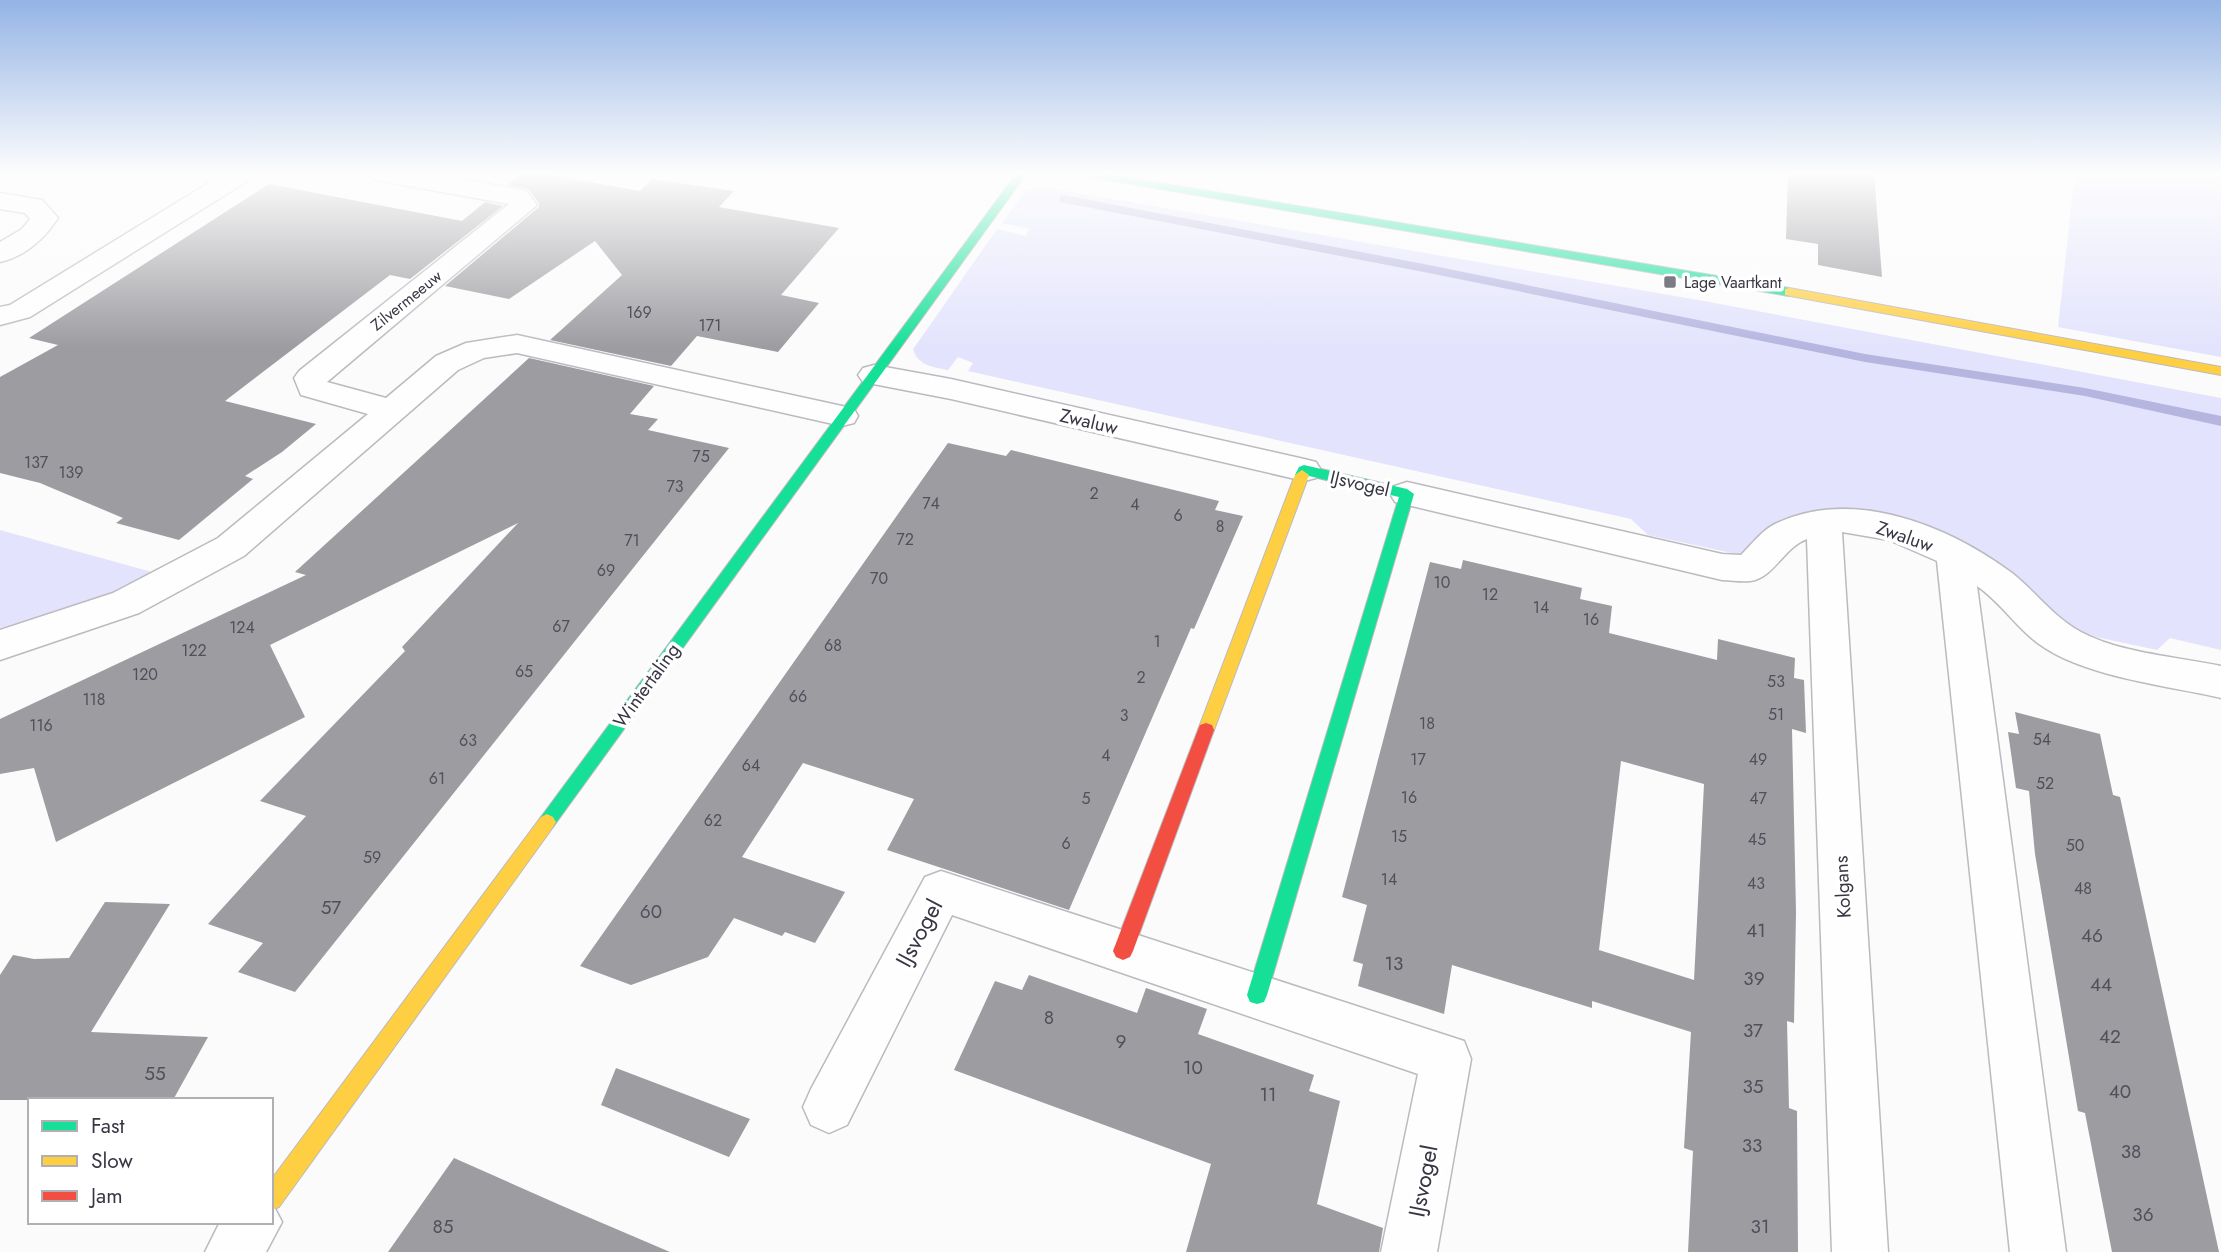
<svg xmlns="http://www.w3.org/2000/svg" width="2221" height="1252" font-family="Jost,sans-serif">
  <style>
    .green { fill: #e3e3fd }
    .lines { fill: none; stroke-linecap: round; stroke-linejoin: round }
    .stream { fill: #b6b5e0; fill-rule: evenodd }
    .building { fill: #9c9ca1; fill-rule: evenodd }
    .street-casing { stroke: #babac0; stroke-width: 3 }
    .fast-casing { stroke: #babac0; stroke-width: 2 }
    .slow-casing { stroke: #babac0; stroke-width: 2 }
    .jam-casing { stroke: #babac0; stroke-width: 2 }
    .street { fill: #fefefe; fill-rule: evenodd }
    .fast { fill: #16e098; fill-rule: evenodd }
    .slow { fill: #ffcf43; fill-rule: evenodd }
    .jam { fill: #f24e42; fill-rule: evenodd }
    .poi-dot { fill: #7c7c84; stroke: #fff; stroke-width: 2.5 }
    .labels { text-anchor: middle; stroke-width: 7; stroke-linejoin: round; paint-order: stroke }
    .far-poi-label { font-size: 16px; fill: #373744; stroke: #fff; text-anchor: start }
    .far-street-label { font-size: 16px; fill: #373744; stroke: #fff }
    .number-label { font-size: 16px; fill: #50505b }
    .street-label { font-size: 19px; fill: #373744; stroke: #fff }
    .near-number-label { font-size: 19px; fill: #50505b }
    .near-street-label { font-size: 23px; fill: #373744; stroke: #fff }
  </style>
  <rect width="100%" height="100%" fill="#fbfbfb"/>
  <!-- green -->
  <path class="green" d="M2075 173H2221V357L2058 327Z
    M1043 187 1704 301 2221 398V650L2170 638 2157 650 2077 633 1930 533 1883 513 1835 509 1795 516 1765 533 1741 555 1648 535 1631 519 968 371 973 363 958 357 948 370C933 367 918 366 913 349L921 338 997 229 1026 236 1029 229 1002 223 1026 191Z
    M0 530 159 574 49 617 0 628Z"/>
  <g class="lines">
    <!-- stream -->
    <path class="stream" d="M1064 195 1434 266 1865 354 2085 388 2221 416V426L2085 396 1865 362 1434 274 1060 202V196Z"/>
  </g>
  <!-- building -->
  <path class="building" d="M522 173H538L640 191 652 179 734 191 719 207 839 228 781 295 819 303 778 352 697 336 671 366 550 340 622 275 595 241 509 299 445 286 539 207V203L528 189 507 185Z
    M1788 173H1874L1882 277 1818 265V244L1786 239Z
    M269 184 462 221 485 202 503 206 410 279 390 275 225 401 316 424 282 452 245 476 253 479 179 540 116 523 123 518 40 483 0 473V377L58 345 29 338Z
    M529 358 654 386 630 414 658 419 648 430 729 448 295 992 238 972 263 943 208 924 306 816 260 801 405 651 402 647 518 523 270 645 305 717 56 842 34 768 0 774V719L306 575 295 572Z
    M948 443 1006 456 1011 450 1219 501 1215 510 1243 516 1194 629 1191 628 1069 910 887 850 914 799 803 763 742 857 845 892 815 943 785 932 782 936 734 918 708 957 631 985 580 966Z
    M1463 560 1582 588 1580 599 1612 606 1609 633 1717 660 1718 639 1795 658 1794 678 1804 680 1806 733 1792 729 1796 912 1794 1023 1787 1021 1789 1108 1797 1111 1798 1252H1688L1693 1151 1684 1148 1691 1032 1592 1001V1008L1452 965 1444 1014 1358 986 1363 964 1353 961 1367 905 1342 897 1430 562 1461 569ZM1621 761 1704 784 1694 980 1599 950Z
    M2015 712 2100 734 2113 795 2120 797 2219 1252H2112L2085 1113 2078 1111 2035 854 2029 791 2016 788 2008 732 2019 734Z
    M105 902 170 904 91 1032 208 1037 173 1100H0V975L13 955 34 959 69 958Z
    M1029 975 1137 1013 1146 988 1207 1009 1198 1034 1314 1075 1309 1091 1340 1101 1317 1204 1383 1228 1379 1252H1186L1211 1164 954 1070 995 981 1022 990Z
    M616 1068 750 1119 729 1157 601 1105Z
    M454 1158 560 1205 670 1252H388Z"/>
  <g class="lines">
    <defs>
      <path id="street" d="M225 173H256L252 178 30 317 0 325V307L10 305Z
        M368 173H424L517 189 526 191 537 205 327 382 386 398 436 356 466 343 517 335 842 406 854 409 858 416 854 423 842 426 517 353 484 358 458 370 244 556 139 613 0 660V630L113 593 218 538 368 414 301 395 294 378 299 371 509 204 381 181 372 178Z
        M0 193 42 200 58 218C44 239 26 256 0 262V242L22 229 30 219 25 213 0 209Z
        M874 365 951 379 1304 459 1316 462 1321 470 1316 478 1304 481 951 399 863 382 858 375 863 368Z
        M1407 482 1722 554 1741 555C1752 544 1763 529 1777 523 1854 487 1949 526 2012 573 2036 592 2054 618 2081 632 2120 653 2178 657 2221 666V698C2169 686 2089 677 2045 648 2019 632 2003 604 1977 586L2066 1252H2010L1937 561 1889 540 1842 532 1888 1252H1832L1807 539C1784 547 1774 578 1750 581 1741 582 1731 580 1722 580L1395 502 1390 494 1395 486Z
        M941 871 1464 1041 1471 1059 1437 1252H1381L1418 1074 952 915 847 1125 829 1133 811 1125 803 1107 811 1089 925 877Z
        M271 1201 282 1222 266 1252H205L220 1222H271Z"/>
      <path id="fast" d="M1017 173H1027L553 827 547 830 541 827 538 822 541 817Z
        M1079 173H1101L1789 288 1795 292 1789 296 1084 176Z
        M1304 465 1407 489 1414 494 1267 995 1264 1002 1257 1004 1250 1002 1247 995 1399 497 1309 476 1302 480 1297 478 1295 475 1299 467Z"/>
      <path id="slow" d="M1789 288 2221 367V375L1785 295V289Z
        M1302 470 1309 475 1214 730 1212 735 1206 737 1200 735 1198 730 1295 475Z
        M547 814 553 817 556 822 553 827 279 1207 271 1210V1180L541 817Z"/>
      <path id="jam" d="M1206 723 1212 725 1214 730 1133 951 1130 957 1123 960 1116 957 1113 951 1198 730 1200 725Z"/>
    </defs>
    <!-- street casing -->
    <use href="#street" class="street-casing"/>
    <!-- fast casing -->
    <use href="#fast" class="fast-casing"/>
    <!-- slow casing -->
    <use href="#slow" class="slow-casing"/>
    <!-- jam casing -->
    <use href="#jam" class="jam-casing"/>
    <!-- street -->
    <use href="#street" class="street"/>
    <!-- fast -->
    <use href="#fast" class="fast"/>
    <!-- slow -->
    <use href="#slow" class="slow"/>
    <!-- jam -->
    <use href="#jam" class="jam"/>
  </g>
  <!-- sky -->
  <linearGradient id="sky" x2="0" y2="1"><stop stop-color="#94b4e5"/><stop offset="0.5" stop-color="#fdfdfd"/><stop offset="1" stop-color="#fdfdfd" stop-opacity="0"/></linearGradient>
  <rect width="2221" height="348" fill="url(#sky)"/>
  <!-- markers -->
  <rect class="poi-dot" x="1663" y="275" width="14" height="14" rx="3.5"/>
  <g class="labels">
    <!-- far-poi labels -->
    <g class="far-poi-label">
      <text x="1684" y="288">Lage Vaartkant</text>
    </g>
    <!-- far-street labels -->
    <g class="far-street-label">
      <text transform="translate(406 300) rotate(-39)" y="6">Zilvermeeuw</text>
    </g>
    <!-- number labels -->
    <g class="number-label">
      <text x="639" y="318">169</text>
      <text x="710" y="331">171</text>
      <text x="701" y="462">75</text>
      <text x="36" y="468">137</text>
      <text x="71" y="478">139</text>
      <text x="675" y="492">73</text>
      <text x="1094" y="499">2</text>
      <text x="931" y="509">74</text>
      <text x="1135" y="510">4</text>
      <text x="1178" y="521">6</text>
      <text x="1220" y="532">8</text>
      <text x="905" y="545">72</text>
      <text x="632" y="546">71</text>
      <text x="606" y="576">69</text>
      <text x="879" y="584">70</text>
      <text x="1442" y="588">10</text>
      <text x="1490" y="600">12</text>
      <text x="1541" y="613">14</text>
      <text x="1591" y="625">16</text>
      <text x="561" y="632">67</text>
      <text x="242" y="633">124</text>
      <text x="1157" y="647">1</text>
      <text x="833" y="651">68</text>
      <text x="194" y="656">122</text>
      <text x="524" y="677">65</text>
      <text x="145" y="680">120</text>
      <text x="1141" y="683">2</text>
      <text x="1776" y="687">53</text>
      <text x="798" y="702">66</text>
      <text x="94" y="705">118</text>
      <text x="1776" y="720">51</text>
      <text x="1124" y="721">3</text>
      <text x="1427" y="729">18</text>
      <text x="41" y="731">116</text>
      <text x="2042" y="745">54</text>
      <text x="468" y="746">63</text>
      <text x="1106" y="761">4</text>
      <text x="1418" y="765">17</text>
      <text x="1758" y="765">49</text>
      <text x="751" y="771">64</text>
      <text x="437" y="784">61</text>
      <text x="2045" y="789">52</text>
      <text x="1409" y="803">16</text>
      <text x="1086" y="804">5</text>
      <text x="1758" y="804">47</text>
      <text x="713" y="826">62</text>
      <text x="1399" y="842">15</text>
      <text x="1757" y="845">45</text>
      <text x="1066" y="849">6</text>
      <text x="2075" y="851">50</text>
      <text x="372" y="863">59</text>
      <text x="1389" y="885">14</text>
      <text x="1756" y="889">43</text>
      <text x="2083" y="894">48</text>
    </g>
    <!-- street labels -->
    <g class="street-label">
      <text transform="translate(1089 421) rotate(13)" y="7">Zwaluw</text>
      <text transform="translate(1360 483) rotate(13)" y="7">IJsvogel</text>
      <text transform="translate(1905 536) rotate(19)" y="7">Zwaluw</text>
      <text transform="translate(646 685) rotate(-54)" y="7">Wintertaling</text>
      <text transform="translate(1842 887) rotate(-93)" y="7">Kolgans</text>
    </g>
    <!-- near-number labels -->
    <g class="near-number-label">
      <text x="331" y="914">57</text>
      <text x="651" y="918">60</text>
      <text x="1756" y="937">41</text>
      <text x="2092" y="942">46</text>
      <text x="1394" y="970">13</text>
      <text x="1754" y="985">39</text>
      <text x="2101" y="991">44</text>
      <text x="1049" y="1024">8</text>
      <text x="1753" y="1037">37</text>
      <text x="2110" y="1043">42</text>
      <text x="1121" y="1048">9</text>
      <text x="1193" y="1074">10</text>
      <text x="155" y="1080">55</text>
      <text x="1753" y="1093">35</text>
      <text x="2120" y="1098">40</text>
      <text x="1268" y="1101">11</text>
      <text x="1752" y="1152">33</text>
      <text x="2131" y="1158">38</text>
      <text x="2143" y="1221">36</text>
      <text x="443" y="1233">85</text>
      <text x="1760" y="1233">31</text>
    </g>
    <!-- near-street labels -->
    <g class="near-street-label">
      <text transform="translate(919 933) rotate(-62)" y="8">IJsvogel</text>
      <text transform="translate(1423 1181) rotate(-79)" y="8">IJsvogel</text>
    </g>
  </g>
  <!-- legend -->
  <rect x="28" y="1098" width="245" height="126" fill="#ffffff" stroke="#afafb4" stroke-width="2"/>
  <rect x="42" y="1121" width="35" height="10" fill="#16e098" stroke="#afafb4" stroke-width="2"/>
  <text x="91" y="1133" font-size="21" fill="#373744">Fast</text>
  <rect x="42" y="1156" width="35" height="10" fill="#ffcf43" stroke="#afafb4" stroke-width="2"/>
  <text x="91" y="1168" font-size="21" fill="#373744">Slow</text>
  <rect x="42" y="1191" width="35" height="10" fill="#f24e42" stroke="#afafb4" stroke-width="2"/>
  <text x="91" y="1203" font-size="21" fill="#373744">Jam</text>
</svg>
